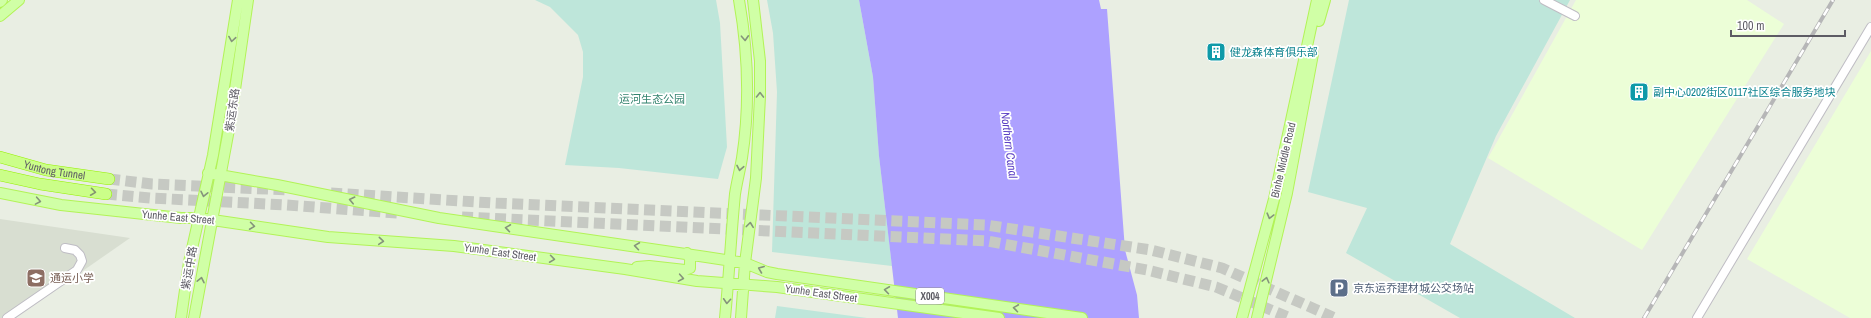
<svg xmlns="http://www.w3.org/2000/svg" width="1871" height="318" font-family="'Archivo Narrow','Noto Sans SC',sans-serif">
  <style>
    .commercial { fill: #ecfed7 }
    .education { fill: #d8ded1 }
    .green { fill: #bee6da }
    .water { fill: #ada1ff }
    .lines { fill: none; stroke-linecap: round; stroke-linejoin: round }
    .highway-tunnel { stroke: #c6c9c3; stroke-width: 11; stroke-dasharray: 11 5.5; stroke-linecap: butt }
    .minor-casing { stroke: #bfbdc4; stroke-width: 10 }
    .major-casing { stroke: #b2f357; stroke-width: 12 }
    .highway-casing { stroke: #95f000; stroke-width: 12 }
    .minor { stroke: #fff; stroke-width: 8 }
    .major { stroke: #d0ffa6; stroke-width: 10 }
    .highway { stroke: #cbfe89; stroke-width: 11 }
    .rail-casing { stroke: #b6b6b7; stroke-width: 4 }
    .rail { stroke: #fff; stroke-width: 2.5; stroke-dasharray: 8; stroke-linecap: butt }
    .oneway { stroke: #85947b }
    .oneway2 { stroke: #849471 }
    .labels { text-anchor: middle; stroke-width: 3.5; stroke-linejoin: round; paint-order: stroke }
    .shield { fill: #fff; stroke: #8e8c92; stroke-width: 1 }
    .shield-label { font-size: 10px; font-weight: bold; fill: #5d5b64 }
    .culture-label { font-size: 11px; fill: #0d838f; stroke: #fff; text-anchor: start }
    .park-label { font-size: 11px; fill: #33836e; stroke: #fff }
    .street-label { font-size: 11px; fill: #5d5b64; stroke: #fff }
    .education-label { font-size: 11px; fill: #785e54; stroke: #fff; text-anchor: start }
    .service-label { font-size: 11px; fill: #4e5e75; stroke: #fff; text-anchor: start }
    .water-label { font-size: 12px; font-style: italic; fill: #5d42c4; stroke: #fff }
  </style>
  <rect width="100%" height="100%" fill="#e9eee3"/>
  <!-- commercial -->
  <path class="commercial" d="M1576 0H1747L1784 24 1642 250 1488 158Z
    M1871 51V318H1850L1747 259Z"/>
  <!-- education -->
  <path class="education" d="M0 219 130 238 15 318H0Z"/>
  <!-- green -->
  <path class="green" d="M535 0H716L720 23 727 147 718 179 619 168 565 165 583 77V52L578 35 550 7Z
    M767 0H859L873 77 879 156 892 266 772 252 777 92 773 33Z
    M1349 0H1570L1496 136 1450 244 1575 318H1460L1346 253 1367 208 1308 192Z
    M777 306 867 318H775Z"/>
  <!-- water -->
  <path class="water" d="M859 0H1099L1101 9H1107L1125 250 1137 295 1139 318H898L879 156 873 77Z"/>
  <g class="lines">
    <!-- highway-tunnel -->
    <path class="highway-tunnel" d="M109 179 152 184 288 190
      M331 193 493 203 986 225 1151 250 1222 268 1335 318
      M106 194 150 198 286 205 397 213
      M462 217 987 241 1147 270 1216 287 1290 318"/>
    <defs>
      <path id="minor" d="M1544 0 1575 16
        M7 318 77 270 82 261 80 255 75 250 65 248
        M1697 318 1871 27"/>
      <path id="major" d="M0 2 2 0
        M0 16 19 0
        M1319 21 1325 0
        M208 173 277 185 439 218 706 257 745 263 767 272 777 274 1082 318
        M0 193 61 205 181 218H199L328 237 454 246 625 269 697 281 777 287 999 318
        M637 267 649 266 685 270 690 268V259L687 253
        M181 318 189 262 213 155 238 0
        M194 318 230 124 248 0
        M725 318C729 277 731 235 735 194 737 181 740 170 742 158 750 106 748 51 739 0
        M741 318 745 263 756 178 760 96V61L753 0
        M1242 318 1274 199 1317 0
        M1257 318 1287 193 1313 54"/>
      <g id="highway">
        <path id="s1" d="M0 157 46 170 109 179"/>
        <path d="M0 175 40 184 106 194"/>
      </g>
    </defs>
    <!-- minor casing -->
    <use href="#minor" class="minor-casing"/>
    <!-- major casing -->
    <use href="#major" class="major-casing"/>
    <!-- highway casing -->
    <use href="#highway" class="highway-casing"/>
    <!-- minor -->
    <use href="#minor" class="minor"/>
    <!-- major -->
    <use href="#major" class="major"/>
    <!-- highway -->
    <use href="#highway" class="highway"/>
    <defs>
      <path id="rail" d="M1644 318 1833 0"/>
    </defs>
    <!-- rail casing -->
    <use href="#rail" class="rail-casing"/>
    <!-- rail -->
    <use href="#rail" class="rail"/>
  </g>
  <!-- one-way arrows -->
  <defs><path id="oneway-chevron" d="M-2-3.5L2.5 0L-2 3.5" fill="none" stroke-width="1.6" stroke-linecap="round" stroke-linejoin="round"/></defs>
  <g class="oneway">
    <use href="#oneway-chevron" transform="translate(745 38) rotate(87)"/>
    <use href="#oneway-chevron" transform="translate(232 39) rotate(99)"/>
    <use href="#oneway-chevron" transform="translate(760 95) rotate(-89)"/>
    <use href="#oneway-chevron" transform="translate(740 168) rotate(101)"/>
    <use href="#oneway-chevron" transform="translate(204 194) rotate(102)"/>
    <use href="#oneway-chevron" transform="translate(352 200) rotate(-167)"/>
    <use href="#oneway-chevron" transform="translate(38 201) rotate(10)"/>
    <use href="#oneway-chevron" transform="translate(1270 216) rotate(105)"/>
    <use href="#oneway-chevron" transform="translate(750 225) rotate(-83)"/>
    <use href="#oneway-chevron" transform="translate(252 226) rotate(8)"/>
    <use href="#oneway-chevron" transform="translate(508 228) rotate(-172)"/>
    <use href="#oneway-chevron" transform="translate(381 241) rotate(5)"/>
    <use href="#oneway-chevron" transform="translate(637 246) rotate(-172)"/>
    <use href="#oneway-chevron" transform="translate(552 259) rotate(8)"/>
    <use href="#oneway-chevron" transform="translate(761 269) rotate(-158)"/>
    <use href="#oneway-chevron" transform="translate(681 278) rotate(10)"/>
    <use href="#oneway-chevron" transform="translate(201 280) rotate(-78)"/>
    <use href="#oneway-chevron" transform="translate(1266 280) rotate(-76)"/>
    <use href="#oneway-chevron" transform="translate(887 290) rotate(-172)"/>
    <use href="#oneway-chevron" transform="translate(727 301) rotate(94)"/>
    <use href="#oneway-chevron" transform="translate(1016 308) rotate(-172)"/>
  </g>
  <use class="oneway2" href="#oneway-chevron" transform="translate(93 192) rotate(8)"/>
  <!-- icons -->
  <defs>
    <symbol id="building-square" viewBox="-11 -11 22 22"><rect x="-9" y="-9" width="18" height="18" rx="4" fill="#0f9aa8" stroke="#fff"/><path d="M-4-6H4V6H1V3H-1V6H-4ZM-2.5-4.3h1.7v1.8h-1.7ZM.8-4.3h1.7v1.8H.8ZM-2.5-1h1.7V.8h-1.7ZM.8-1h1.7V.8H.8Z" fill="#fff"/></symbol>
    <symbol id="school-square" viewBox="-11 -11 22 22"><rect x="-9" y="-9" width="18" height="18" rx="4" fill="#8d6e63" stroke="#fff"/><path d="M0-5L7-2L0 1L-7-2ZM-4 1L0 2.5L4 1V4Q0 6-4 4Z" fill="#fff"/></symbol>
    <symbol id="parking-square" viewBox="-11 -11 22 22"><rect x="-9" y="-9" width="18" height="18" rx="4" fill="#5c6f8a" stroke="#fff"/><path d="M-3.5-5.5H1a3.5 3.5 0 0 1 0 7H-1V5.5H-3.5ZM-1-3.4V-.6H.8a1.4 1.4 0 0 0 0-2.8Z" fill="#fff"/></symbol>
  </defs>
  <g fill-rule="evenodd">
    <use href="#building-square" x="1205" y="41" width="22" height="22"/>
    <use href="#building-square" x="1628" y="81" width="22" height="22"/>
    <use href="#school-square" x="25" y="267" width="22" height="22"/>
    <use href="#parking-square" x="1328" y="277" width="22" height="22"/>
  </g>
  <g class="labels">
    <!-- shield labels -->
    <rect class="shield" x="916" y="288" width="28" height="16" rx="3"/>
    <g class="shield-label">
      <text x="930" y="300">X004</text>
    </g>
    <!-- culture labels -->
    <g class="culture-label">
      <text x="1230" y="56">健龙森体育俱乐部</text>
      <text x="1653" y="96">副中心0202街区0117社区综合服务地块</text>
    </g>
    <!-- park labels -->
    <g class="park-label">
      <text x="652" y="103">运河生态公园</text>
    </g>
    <!-- street labels -->
    <g class="street-label">
      <text transform="translate(232 110) rotate(-82)" y="4">紫运东路</text>
      <text transform="translate(1283 160) rotate(-77)" y="4">Binhe Middle Road</text>
      <text dy="4" stroke="none"><textPath href="#s1" startOffset="56">Yuntong Tunnel</textPath></text>
      <text transform="translate(178 217) rotate(5)" y="4">Yunhe East Street</text>
      <text transform="translate(500 252) rotate(8)" y="4">Yunhe East Street</text>
      <text transform="translate(189 268) rotate(-80)" y="4">紫运中路</text>
      <text transform="translate(821 293) rotate(8)" y="4">Yunhe East Street</text>
    </g>
    <!-- education labels -->
    <g class="education-label">
      <text x="50" y="282">通运小学</text>
    </g>
    <!-- service labels -->
    <g class="service-label">
      <text x="1353" y="292">京东运乔建材城公交场站</text>
    </g>
    <!-- water labels -->
    <g class="water-label">
      <text transform="translate(1009 145) rotate(83)" y="4">Northern Canal</text>
    </g>
  </g>
  <!-- scale -->
  <path d="M1731 30v6h114v-6" fill="none" stroke="#5d5b64" stroke-width="2"/>
  <text x="1737" y="30" font-size="12" fill="#5d5b64" stroke="#ffffff" stroke-width="3" paint-order="stroke">100 m</text>
</svg>
